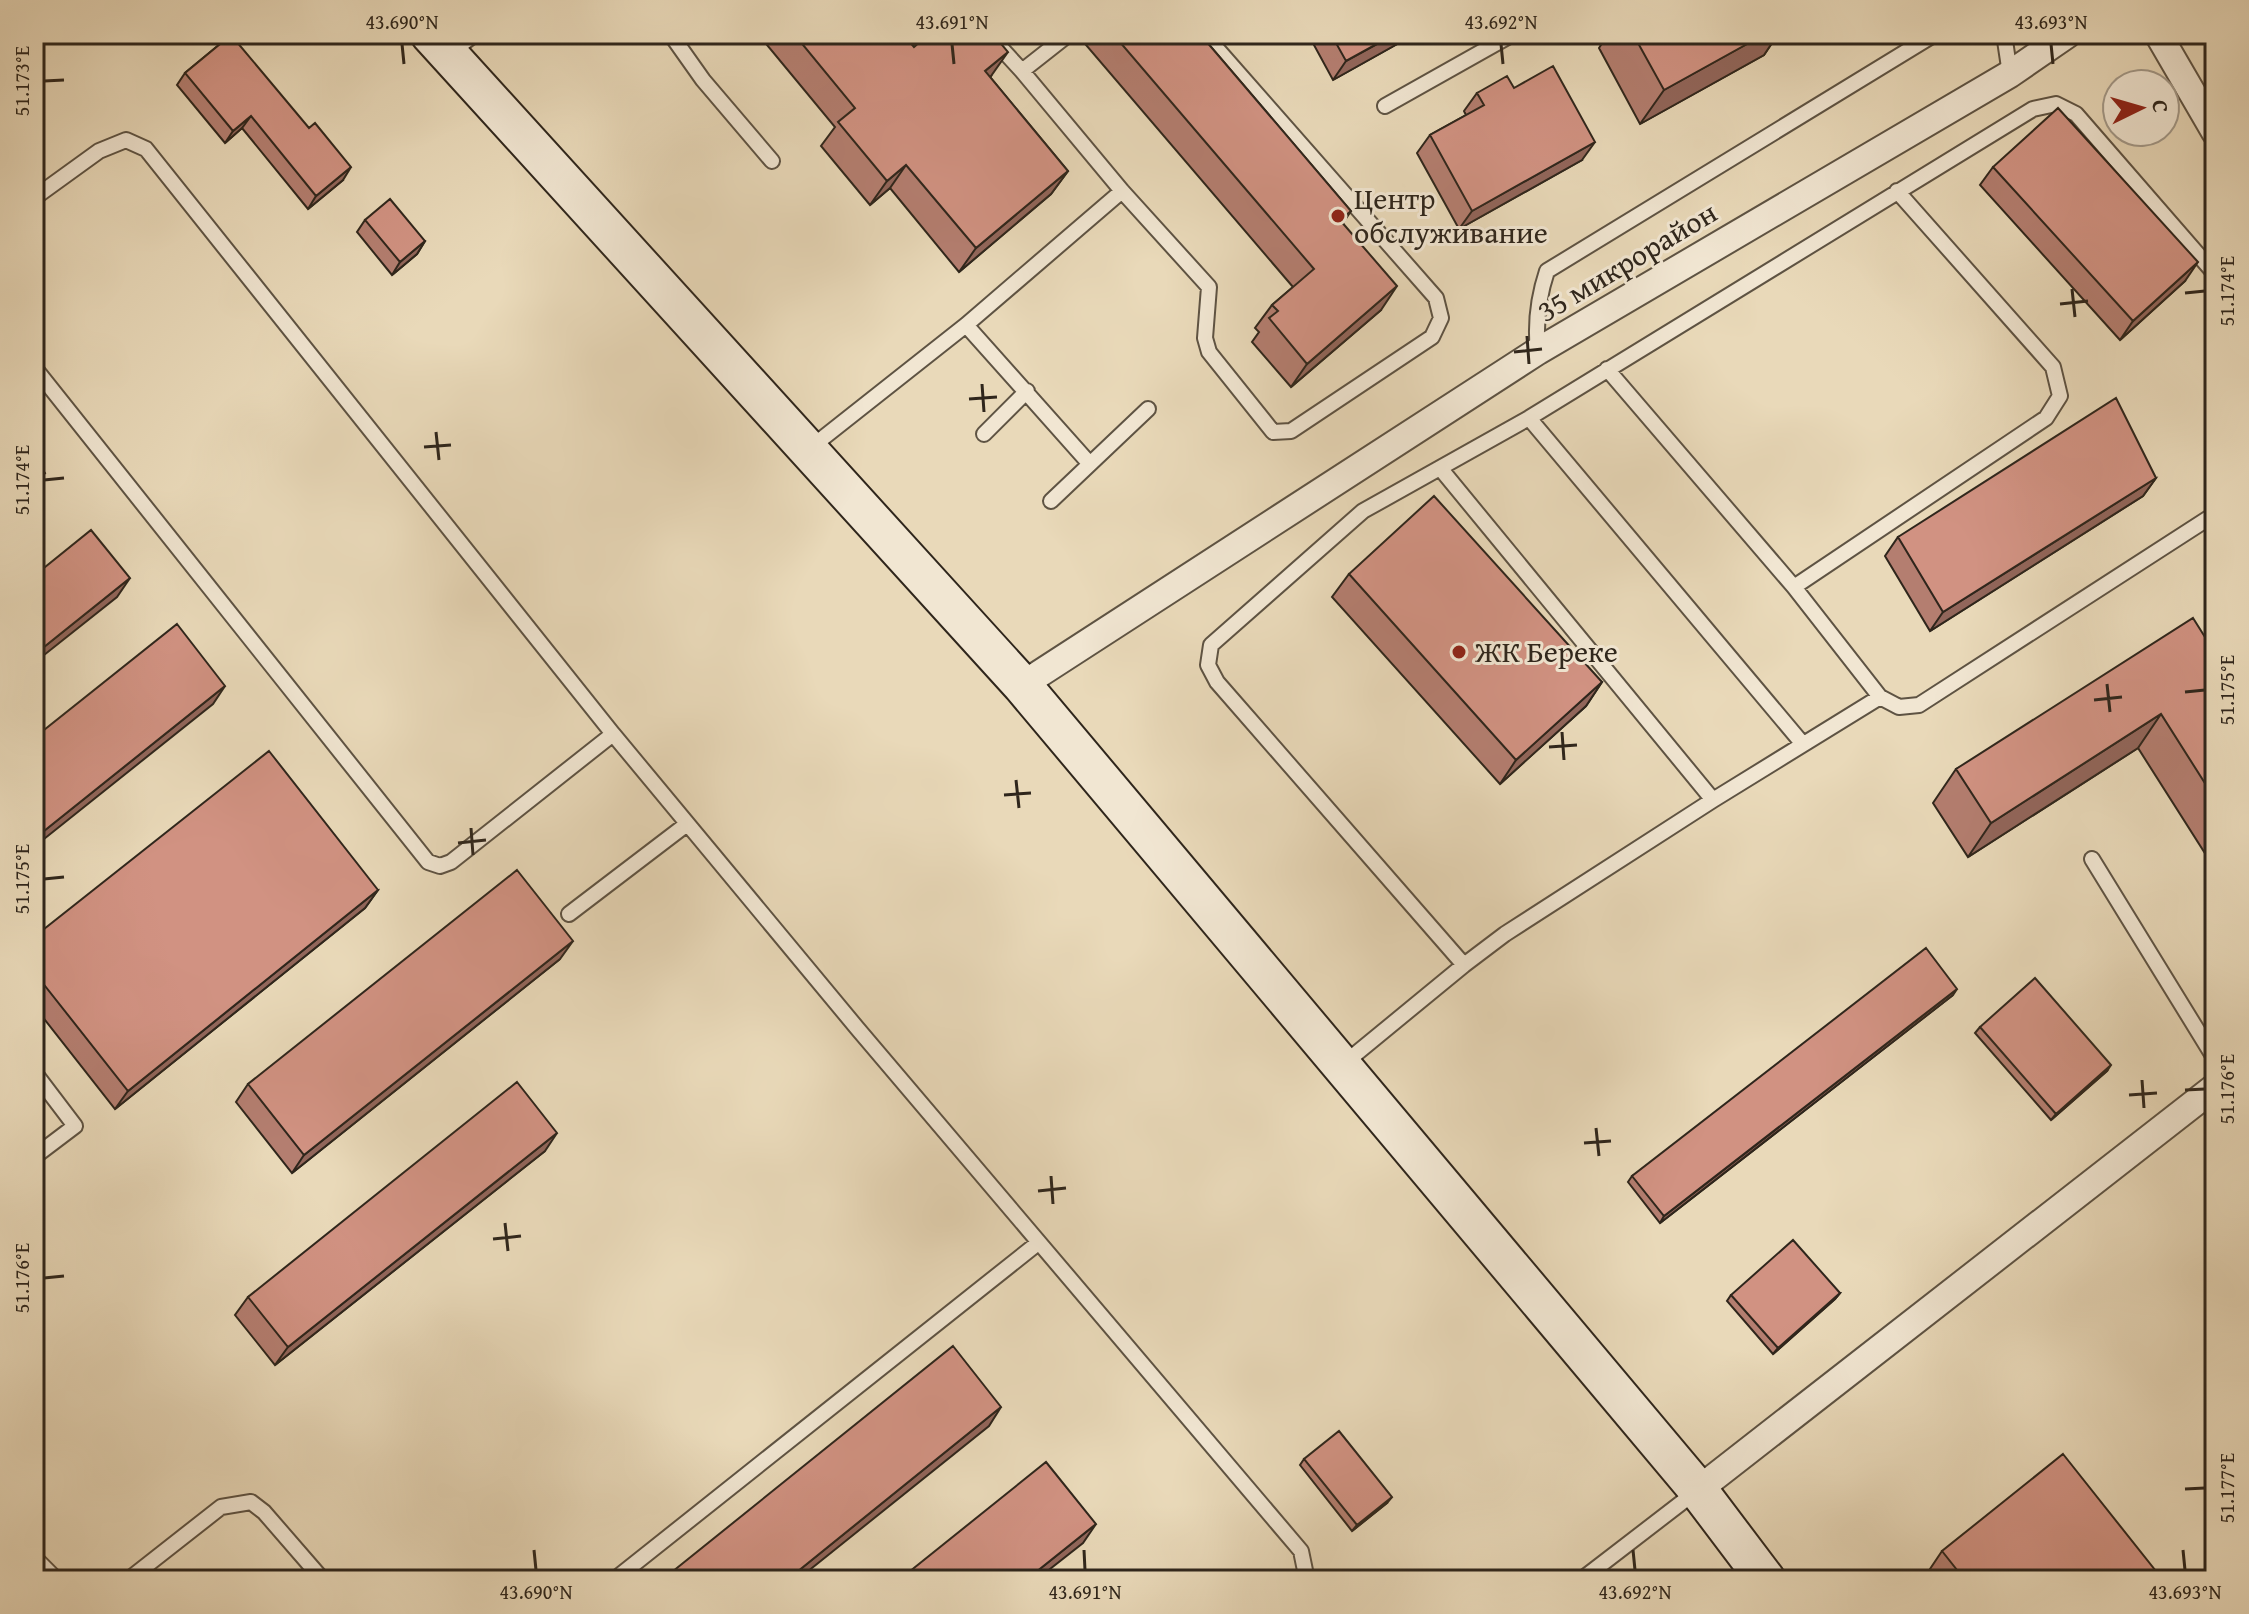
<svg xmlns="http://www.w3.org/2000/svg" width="2249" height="1614" font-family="'Gentium Book Plus',serif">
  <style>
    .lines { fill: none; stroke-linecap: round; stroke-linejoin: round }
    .lane-casing { stroke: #5e5343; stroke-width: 18 }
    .street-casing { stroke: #5e5343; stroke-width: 30 }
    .secondary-casing { stroke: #2f261c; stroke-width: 42 }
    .lane { stroke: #f1e6d2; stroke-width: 14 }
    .street { stroke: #f1e6d2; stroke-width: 26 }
    .secondary { stroke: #f1e6d2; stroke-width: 38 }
    .wall { fill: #b47e70; stroke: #2f261c; stroke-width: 2 }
    .shaded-wall { fill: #92665b; stroke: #2f261c; stroke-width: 2 }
    .building { fill: #d19282; stroke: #2f261c; stroke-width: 2 }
    .ticks { fill: none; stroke: #2f261c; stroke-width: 3 }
    .poi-dot { fill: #8f2418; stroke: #f1e6d2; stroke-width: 3 }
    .labels { text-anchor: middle; stroke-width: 6; stroke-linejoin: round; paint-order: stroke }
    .poi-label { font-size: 30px; fill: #2f261c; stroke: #f1e6d2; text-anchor: start }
    .street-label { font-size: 30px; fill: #2f261c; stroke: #f1e6d2 }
    .neatline { fill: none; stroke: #2f261c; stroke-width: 3 }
    .ticks-label { font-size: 20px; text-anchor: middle; fill: #2f261c }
  </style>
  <rect width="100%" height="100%" fill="#e9d9b9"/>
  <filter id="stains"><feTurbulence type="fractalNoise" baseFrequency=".0025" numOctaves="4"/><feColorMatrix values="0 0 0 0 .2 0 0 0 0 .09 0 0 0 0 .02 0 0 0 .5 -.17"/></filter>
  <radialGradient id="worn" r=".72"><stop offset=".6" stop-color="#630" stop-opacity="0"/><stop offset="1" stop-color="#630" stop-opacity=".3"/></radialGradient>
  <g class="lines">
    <defs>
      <path id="lane" d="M674 34V39L703 80 772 161
        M988 34 1022 71 1122 191 1209 287 1205 338 1209 352 1273 432 1291 431 1432 337 1441 318 1436 298 1204 34
        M2004 34 2010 74
        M450 53 475 34
        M1022 71 1069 34
        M1385 106 1513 34
        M34 198 99 151 126 140 146 149 613 734 451 862 440 866 428 862 34 367
        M966 325 1089 463
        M1538 351C1535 323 1538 298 1547 271L1935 34
        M1607 369 1794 587 2046 418 2060 396 2053 367 1897 191
        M1529 418 1802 743
        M984 434 1027 391
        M809 449 966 325 1122 191
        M1440 468 1713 800
        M1051 501 1148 409
        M1794 587 1880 697
        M613 734 857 1028 1301 1551 1307 1580
        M2092 859 2215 1059
        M569 914 687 824
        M1464 965 1217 682 1208 665 1211 645 1363 511 1529 418 2033 109 2056 104 2076 114 2215 274
        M1341 1066 1464 965 1505 934 1713 800 1880 697 1899 707 1919 705 2215 514
        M34 1072 75 1126 34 1157
        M34 1557 57 1580
        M128 1580 221 1507 251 1502 264 1512 323 1580
        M614 1580 1038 1243
        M1581 1580 1698 1490"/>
      <path id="street" d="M2158 34 2215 132
        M1022 685 1538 351 2010 74 2068 34
        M1698 1490 2215 1087"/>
      <path id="secondary" d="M430 34 1022 685 1698 1490 1766 1580"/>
    </defs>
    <!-- lane casing -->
    <use href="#lane" class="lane-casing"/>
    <!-- street casing -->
    <use href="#street" class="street-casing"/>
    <!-- secondary casing -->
    <use href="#secondary" class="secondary-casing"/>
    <!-- lane -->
    <use href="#lane" class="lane"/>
    <!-- street -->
    <use href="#street" class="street"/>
    <!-- secondary -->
    <use href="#secondary" class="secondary"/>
  </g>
  <!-- wall -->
  <path class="wall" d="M758 34H903L914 47 991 76 990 77 1068 171 1051 194 959 272 890 188 870 205 821 146 835 127Z
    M1094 34H1200L1351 211 1343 223 1381 310 1291 387 1252 342 1259 332 1255 328 1272 305 1293 287 1086 45Z
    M1308 34H1415L1333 80Z
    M1608 34H1778L1764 55 1640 124 1599 48Z
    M231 35 343 180 308 209 242 128 225 143 177 85 185 73Z
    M1514 88 1582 160 1459 229 1417 153 1430 135 1466 115 1464 111 1477 93Z
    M1993 167 2185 281 2120 340 1980 185Z
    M365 220 425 241 417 254 392 275 357 232Z
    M2156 478 2143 496 1930 631 1885 556 1898 537Z
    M1349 574 1602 682 1586 706 1500 784 1332 597Z
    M2215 653V869L2138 748 1968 857 1933 803 1956 769Z
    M378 890 365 908 115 1109 34 1006V937Z
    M560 959 292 1173 236 1102 248 1084Z
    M1953 995 1660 1223 1628 1182 1632 1176Z
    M1980 1027 2107 1071 2051 1120 1975 1033Z
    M545 1151 275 1365 235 1315 248 1297Z
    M1840 1293 1835 1299 1773 1354 1727 1301 1731 1295Z
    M2215 1449V1463L2210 1456Z
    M1304 1459 1387 1503 1352 1531 1300 1465Z
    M1942 1551 2163 1580H1930L1926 1575Z"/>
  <!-- shaded-wall -->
  <path class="shaded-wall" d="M1395 34H1415L1333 80 1346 61Z
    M1765 34H1778L1764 55 1640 124 1664 90Z
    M1008 52 991 76 968 95 985 71Z
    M251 116 242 128 225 143 233 131Z
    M1595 142 1582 160 1459 229 1472 211Z
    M906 165 890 188 870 205 887 181Z
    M351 167 343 180 308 209 316 196Z
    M1068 171 1051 194 959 272 976 248Z
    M425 241 417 254 392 275 400 262Z
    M2198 262 2185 281 2120 340 2133 321Z
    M1397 286 1381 310 1291 387 1307 364Z
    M45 473 34 489V482Z
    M2156 478 2143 496 1930 631 1943 612Z
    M130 578 117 597 34 663V655Z
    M1602 682 1586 706 1500 784 1516 760Z
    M225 686 213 704 34 847V839Z
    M2161 714 2138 748 1968 857 1991 823Z
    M378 890 365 908 115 1109 128 1091Z
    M573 941 560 959 292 1173 304 1155Z
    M1957 989 1953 995 1660 1223 1664 1216Z
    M2111 1065 2107 1071 2051 1120 2056 1114Z
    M557 1133 545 1151 275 1365 288 1347Z
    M1840 1293 1835 1299 1773 1354 1778 1348Z
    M1001 1407 989 1426 797 1580H787Z
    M1392 1497 1387 1503 1352 1531 1357 1525Z
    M1096 1524 1083 1543 1036 1580H1026Z"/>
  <!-- building -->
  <path class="building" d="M794 34H903L914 47 929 34H993L1008 52 985 71 1068 171 976 248 906 165 887 181 838 122 855 108Z
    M1113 34H1200L1351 211 1340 220 1397 286 1307 364 1269 318 1278 311 1272 305 1314 269Z
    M1331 34H1395L1346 61Z
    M1633 34H1765L1664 90Z
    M231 35 309 128 315 123 351 167 316 196 251 116 233 131 185 73Z
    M1553 66 1595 142 1472 211 1430 135 1484 105 1477 93 1507 76 1514 88Z
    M2058 108 2198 262 2133 321 1993 167Z
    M390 199 425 241 400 262 365 220Z
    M2116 398 2156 478 1943 612 1898 537Z
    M34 458 45 473 34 482Z
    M1434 496 1602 682 1516 760 1349 574Z
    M91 530 130 578 34 655V576Z
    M2193 618 2215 653V799L2161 714 1991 823 1956 769Z
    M177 624 225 686 34 839V738Z
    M269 751 378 890 128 1091 34 972V937Z
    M517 870 573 941 304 1155 248 1084Z
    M1926 948 1957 989 1664 1216 1632 1176Z
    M2035 978 2111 1065 2056 1114 1980 1027Z
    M517 1082 557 1133 288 1347 248 1297Z
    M1793 1240 1840 1293 1778 1348 1731 1295Z
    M953 1346 1001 1407 787 1580H662Z
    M1339 1431 1392 1497 1357 1525 1304 1459Z
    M2063 1454 2163 1580H1965L1942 1551Z
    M1046 1462 1096 1524 1026 1580H899Z"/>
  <!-- ticks -->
  <path class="ticks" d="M402 44 404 64M952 44 954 64M1501 44 1503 64M2051 44 2053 64M44 81 64 80M2072 289 2075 317M2185 293 2205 291M2060 304 2088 301M1527 336 1529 364M1514 352 1542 349M982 384 984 412M969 399 997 397M436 432 439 460M424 447 451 445M44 480 64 478M2107 684 2110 712M2185 692 2205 690M2094 700 2122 697M1562 732 1564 760M1549 747 1577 745M1016 780 1019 808M1004 795 1031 793M471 828 473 855M458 843 486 840M44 879 64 877M2142 1080 2144 1108M2185 1090 2205 1089M2129 1095 2157 1093M1596 1128 1599 1156M1584 1143 1611 1141M1051 1176 1053 1204M1038 1191 1066 1188M505 1223 508 1251M493 1239 521 1236M44 1278 64 1276M2185 1489 2205 1488M534 1550 536 1570M1084 1550 1085 1570M1633 1550 1635 1570M2183 1550 2185 1570"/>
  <!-- markers -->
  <g class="poi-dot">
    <circle cx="1338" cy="216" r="8"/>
    <circle cx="1459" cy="652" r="8"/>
  </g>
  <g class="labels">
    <!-- poi labels -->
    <g class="poi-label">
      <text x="1354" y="209">Центр<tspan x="1354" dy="34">обслуживание</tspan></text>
      <text x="1475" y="662">ЖК Береке</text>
    </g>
    <!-- street labels -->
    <g class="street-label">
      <text transform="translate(1627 262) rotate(-31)" y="10">35 микрорайон</text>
    </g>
  </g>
  <!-- margin -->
  <rect width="2249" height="1614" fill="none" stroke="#e9d9b9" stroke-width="88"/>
  <!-- north arrow -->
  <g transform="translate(2141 108) rotate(85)"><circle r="38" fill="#f1e6d2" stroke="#a39989" stroke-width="2"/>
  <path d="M0-6L14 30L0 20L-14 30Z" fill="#8f2418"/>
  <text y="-12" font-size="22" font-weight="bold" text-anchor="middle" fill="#2f261c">С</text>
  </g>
  <rect x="44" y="44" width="2161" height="1526" class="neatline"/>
  <g class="ticks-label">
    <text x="402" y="29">43.690°N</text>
    <text x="952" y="29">43.691°N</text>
    <text x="1501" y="29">43.692°N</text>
    <text x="2051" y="29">43.693°N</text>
    <text transform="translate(22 81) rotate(-90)" y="7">51.173°E</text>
    <text transform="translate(2227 291) rotate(-90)" y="7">51.174°E</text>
    <text transform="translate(22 480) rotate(-90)" y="7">51.174°E</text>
    <text transform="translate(2227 690) rotate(-90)" y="7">51.175°E</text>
    <text transform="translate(22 879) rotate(-90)" y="7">51.175°E</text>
    <text transform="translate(2227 1089) rotate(-90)" y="7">51.176°E</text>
    <text transform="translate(22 1278) rotate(-90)" y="7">51.176°E</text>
    <text transform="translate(2227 1488) rotate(-90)" y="7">51.177°E</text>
    <text x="536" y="1599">43.690°N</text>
    <text x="1085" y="1599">43.691°N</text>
    <text x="1635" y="1599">43.692°N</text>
    <text x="2185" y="1599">43.693°N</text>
  </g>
  <rect width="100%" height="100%" filter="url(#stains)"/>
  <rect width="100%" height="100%" fill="url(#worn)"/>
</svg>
